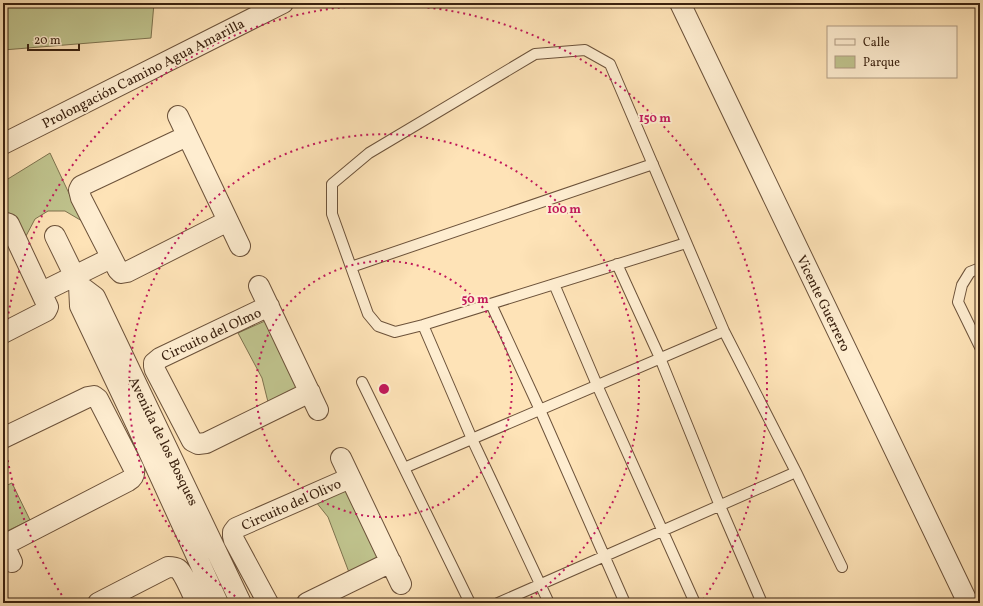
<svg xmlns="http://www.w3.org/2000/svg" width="983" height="606" font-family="Vollkorn,serif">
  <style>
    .green { fill: #c0c48e; stroke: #7e734f }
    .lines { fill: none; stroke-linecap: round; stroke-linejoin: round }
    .lane-casing { stroke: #6c523a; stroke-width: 12 }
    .street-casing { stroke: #6c523a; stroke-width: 22 }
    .lane { stroke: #feedd0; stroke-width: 10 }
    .street { stroke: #feedd0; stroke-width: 20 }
    .ring { fill: none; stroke: #c2185b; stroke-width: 2; stroke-dasharray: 2 4 }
    .labels { text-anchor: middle; stroke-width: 4; stroke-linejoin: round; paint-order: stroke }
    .street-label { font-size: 14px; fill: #3b2210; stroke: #feedd0 }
    .centre { fill: #c2185b; stroke: #feedd0; stroke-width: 2 }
    .ring-label { font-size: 12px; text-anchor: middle; font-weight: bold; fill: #c2185b; stroke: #feedd0; stroke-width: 4; stroke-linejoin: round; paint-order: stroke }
  </style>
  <rect width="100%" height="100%" fill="#fee3b7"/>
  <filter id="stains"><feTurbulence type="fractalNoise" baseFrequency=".005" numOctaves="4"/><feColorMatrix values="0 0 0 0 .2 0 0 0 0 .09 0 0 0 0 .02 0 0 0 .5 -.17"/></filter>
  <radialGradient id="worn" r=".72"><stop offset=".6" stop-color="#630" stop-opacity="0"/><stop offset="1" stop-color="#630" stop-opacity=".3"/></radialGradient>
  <!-- green -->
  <path class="green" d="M3 3H154L151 38 3 50Z
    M50 153 82 221 65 211H48L35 219 26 236 27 249 24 250 3 209V182Z
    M265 321 298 389 268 402 262 378 238 333Z
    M342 482 380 559 350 575 328 517 312 497Z
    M12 483 30 520 5 532 3 528V487Z"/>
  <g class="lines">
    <defs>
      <path id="lane" d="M653 164 351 267 332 214V184L369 153 535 54 585 50 610 64 724 331 796 472 842 567
        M617 264 660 358 720 506 762 603
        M351 267 368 314 378 326 395 332 423 325 686 243
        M980 268 970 272 962 285 958 302 980 347
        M554 284 597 385 695 603
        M491 304 540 410 625 603
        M423 325 472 439 549 603
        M362 382 470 603
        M404 468 724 331
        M498 603 796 472"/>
      <path id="street" d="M680 3 968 603
        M178 116 240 246
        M187 136 81 186 79 190 81 198 118 270 121 273 127 272 228 221
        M3 144 283 3
        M3 224 6 223 9 224 48 307 46 311 3 333
        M55 236 79 285 80 306 137 426 218 603
        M79 285 95 297 241 603
        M259 286 318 410
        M42 292 111 258
        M269 306 160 358 154 363V366L155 370 192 441 198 444 206 443 310 392
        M3 438 88 397 94 396 98 399 134 469C135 475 133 478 128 481L4 545
        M341 458 401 584
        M3 543 12 562
        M98 603 168 567C172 567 175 567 178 569 184 573 193 596 197 603
        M268 603 234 540 233 536V532L236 528 350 478
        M307 603 391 562"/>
    </defs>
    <!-- lane casing -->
    <use href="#lane" class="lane-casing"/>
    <!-- street casing -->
    <use href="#street" class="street-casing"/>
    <!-- lane -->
    <use href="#lane" class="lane"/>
    <!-- street -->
    <use href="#street" class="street"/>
  </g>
  <!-- distance rings -->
  <g class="ring">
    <circle cx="384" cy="389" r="128"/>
    <path d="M245 603A255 255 0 1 1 523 603"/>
    <path d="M65 600A383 383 0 0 1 3 429M3 349A383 383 0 1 1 703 600"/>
  </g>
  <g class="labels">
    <!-- street labels -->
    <g class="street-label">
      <text transform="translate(143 73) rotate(-27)" y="5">Prolongación Camino Agua Amarilla</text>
      <text transform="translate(824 303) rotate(64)" y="5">Vicente Guerrero</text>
      <text transform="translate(211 334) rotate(-25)" y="5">Circuito del Olmo</text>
      <text transform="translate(164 441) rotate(64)" y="5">Avenida de los Bosques</text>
      <text transform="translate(291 504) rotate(-24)" y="5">Circuito del Olivo</text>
    </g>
  </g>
  <circle cx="384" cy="389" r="6" class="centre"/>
  <g class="ring-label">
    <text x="655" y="122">150 m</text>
    <text x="564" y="213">100 m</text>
    <text x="475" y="303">50 m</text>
  </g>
  <!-- margin -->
  <rect width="983" height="606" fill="none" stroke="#fee3b7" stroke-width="16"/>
  <rect x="4" y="4" width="975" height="598" fill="none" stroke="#3b2210" stroke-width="2"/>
  <rect x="8" y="8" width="967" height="590" fill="none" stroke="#3b2210"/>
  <!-- legend -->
  <rect x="827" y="26" width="130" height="52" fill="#feedd0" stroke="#b09c83"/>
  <rect x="835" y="39" width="20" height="6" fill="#feedd0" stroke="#b09c83"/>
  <text x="863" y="46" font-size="12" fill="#3b2210">Calle</text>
  <rect x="835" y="56" width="20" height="12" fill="#c0c48e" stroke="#b09c83"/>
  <text x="863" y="66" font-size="12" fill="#3b2210">Parque</text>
  <!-- scale -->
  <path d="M28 44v6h51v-6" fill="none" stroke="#3b2210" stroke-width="2"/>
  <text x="34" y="44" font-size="12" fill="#3b2210" stroke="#feedd0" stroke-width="3" paint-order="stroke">20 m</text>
  <rect width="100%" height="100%" filter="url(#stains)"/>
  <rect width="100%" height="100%" fill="url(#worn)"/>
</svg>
